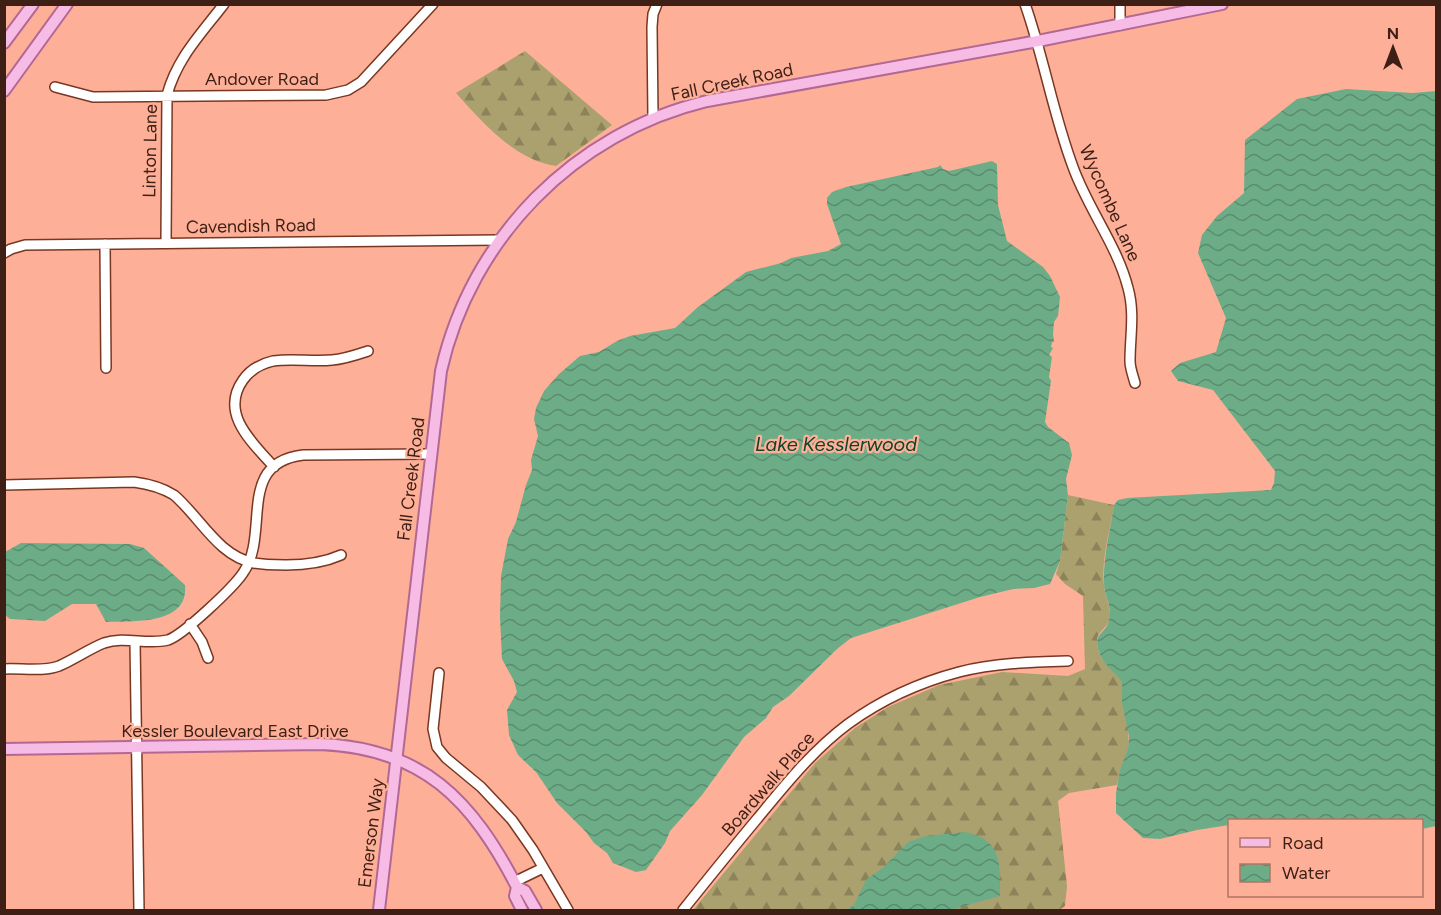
<svg xmlns="http://www.w3.org/2000/svg" width="1441" height="915" font-family="Figtree,sans-serif">
  <style>
    .forest { fill: url(#forest-firs) }
    .water { fill: url(#water-waves) }
    .lines { fill: none; stroke-linecap: round; stroke-linejoin: round }
    .minor-casing { stroke: #793722; stroke-width: 12 }
    .major-casing { stroke: #b36893; stroke-width: 14 }
    .minor { stroke: #fff; stroke-width: 9 }
    .major { stroke: #f7bce6; stroke-width: 10 }
    .labels { text-anchor: middle; stroke-width: 4.5; stroke-linejoin: round; paint-order: stroke }
    .street-label { font-size: 18px; fill: #3d1f16; stroke: #feaf97 }
    .water-label { font-size: 20px; font-style: italic; fill: #10432b; stroke: #feaf97 }
  </style>
  <defs>
    <pattern id="forest-firs" width="22" height="20" patternUnits="userSpaceOnUse" patternTransform="scale(1.5)"><rect width="22" height="20" fill="#aba16f"/><path d="M5 1l3.5 6h-7zM16 11l3.5 6h-7z" fill="#8c835a"/></pattern>
    <pattern id="water-waves" width="16" height="10" patternUnits="userSpaceOnUse" patternTransform="scale(1.5)"><rect width="16" height="10" fill="#6cad88"/><path d="M0 5q4-4 8 0t8 0" fill="none" stroke="#5a8c6e"/></pattern>
  </defs>
  <rect width="100%" height="100%" fill="#feaf97"/>
  <!-- forest -->
  <path class="forest" d="M525 51 612 125 556 166C515 160 483 123 456 93Z
    M1068 495 1114 505C1110 532 1101 558 1104 586 1105 598 1111 606 1110 617 1109 627 1097 632 1097 640 1097 665 1116 667 1122 682 1126 692 1130 740 1128 750 1125 763 1119 773 1117 785L1069 793 1058 801 1067 886 1065 906 1059 910H693L815 763 855 728 888 707 939 685 1002 672 1068 676 1085 669 1083 596 1065 584 1056 574 1060 561Z"/>
  <!-- water -->
  <path class="water" d="M1346 89 1413 93 1436 91V826L1422 829V820H1230L1229 825 1197 830 1160 839 1143 838 1116 813V793L1120 770 1128 749 1129 736 1122 703V682C1113 670 1102 664 1098 649 1094 632 1106 634 1109 620 1113 607 1104 596 1104 584 1103 556 1110 532 1114 505L1118 500 1127 498 1271 490 1274 483 1275 471 1213 390 1178 381 1171 371 1180 363 1216 352 1226 318 1198 253 1202 235 1217 216 1244 193 1245 140 1297 99Z
    M992 161 997 164 998 205 1007 241 1043 267 1050 276 1060 297 1058 316 1054 322 1053 334 1054 342H1052L1051 347 1053 348 1049 355 1052 357 1049 377 1051 381 1045 422 1048 427 1069 443 1072 455 1066 479 1068 495 1060 561 1050 584 1034 588 1013 589 980 597 851 638 837 649 789 696 773 707 766 718 744 737 702 795 670 831 665 843 646 870 636 872 613 863 607 853 594 843 586 832 557 803 536 772 518 755 509 735 507 710 517 692 514 681 502 659 500 617 501 576 508 539 516 522 526 485 532 470 531 460 538 436 534 419 536 408 544 391 559 374 580 356 599 352 617 341 630 336 675 328 698 307 746 272 781 263 791 258 828 251 841 244 827 204V198L832 192 846 187 938 167 940 165 943 169 949 171Z
    M21 543 130 544 144 548 185 585C189 625 134 621 106 622L96 604H72L45 621 10 619 5 615V552Z
    M965 832C1003 840 1000 864 1000 896L950 910H846L854 905 866 880 885 866 908 842 925 836Z"/>
  <g class="lines">
    <defs>
      <path id="minor" d="M1025 4C1044 58 1053 114 1073 167 1088 209 1117 245 1128 288 1135 313 1130 336 1130 361 1130 368 1133 376 1135 383
        M1120 4V25
        M55 87 93 97 326 95 348 90 361 82 433 4
        M653 118 652 27 653 14 657 4
        M166 243 167 95C177 58 201 34 224 4
        M105 244 106 368
        M4 253 11 249 25 245 499 240
        M274 467C253 443 219 414 243 380 250 370 260 364 273 361 292 358 313 362 332 360 345 359 356 355 368 351
        M4 485 134 482C149 484 161 487 174 495 200 517 218 556 254 563 264 565 276 565 286 565 306 565 323 563 341 555
        M190 624 202 642 208 658
        M135 641 139 910
        M4 669C21 668 44 672 59 666 75 659 89 649 104 643 124 636 147 645 168 640 183 635 233 588 243 573 271 534 235 463 303 455L431 454
        M439 673 433 729 437 747 446 758 481 787 512 820 533 850 568 910
        M514 882 543 868
        M683 910C707 880 732 849 757 819 785 785 813 750 848 724 881 700 921 682 959 672 994 663 1032 662 1068 661"/>
      <path id="major" d="M4 43 33 4
        M4 91 67 4
        M4 749 320 744C423 748 472 800 517 887L525 891 536 910
        M517 887 515 896 522 910
        M379 910 441 371C471 238 574 133 707 101L1038 41 1222 4"/>
    </defs>
    <!-- minor casing -->
    <use href="#minor" class="minor-casing"/>
    <!-- major casing -->
    <use href="#major" class="major-casing"/>
    <!-- minor -->
    <use href="#minor" class="minor"/>
    <!-- major -->
    <use href="#major" class="major"/>
  </g>
  <g class="labels">
    <!-- street labels -->
    <g class="street-label">
      <text x="262" y="85">Andover Road</text>
      <text transform="translate(732 82) rotate(-12)" y="6">Fall Creek Road</text>
      <text transform="translate(150 151) rotate(-89)" y="6">Linton Lane</text>
      <text transform="translate(1110 203) rotate(66)" y="6">Wycombe Lane</text>
      <text transform="translate(251 226) rotate(-1)" y="6">Cavendish Road</text>
      <text transform="translate(411 479) rotate(-83)" y="6">Fall Creek Road</text>
      <text x="235" y="737">Kessler Boulevard East Drive</text>
      <text transform="translate(768 784) rotate(-49)" y="6">Boardwalk Place</text>
      <text transform="translate(371 833) rotate(-83)" y="6">Emerson Way</text>
    </g>
    <!-- water labels -->
    <g class="water-label">
      <text x="836" y="451">Lake Kesslerwood</text>
    </g>
  </g>
  <!-- border -->
  <rect width="1441" height="915" fill="none" stroke="#3d1f16" stroke-width="12"/>
  <!-- legend -->
  <rect x="1228" y="819" width="195" height="78" fill="#feaf97" stroke="#b17563" stroke-width="1.5"/>
  <rect x="1240" y="838" width="30" height="9" fill="#f7bce6" stroke="#b17563" stroke-width="1.5"/>
  <text x="1282" y="849" font-size="18" fill="#3d1f16">Road</text>
  <rect x="1240" y="864" width="30" height="18" fill="url(#water-waves)" stroke="#b17563" stroke-width="1.5"/>
  <text x="1282" y="879" font-size="18" fill="#3d1f16">Water</text>
  <!-- north arrow -->
  <g transform="translate(1393 48)" stroke="#feaf97" stroke-width="4.5" paint-order="stroke">
  <path d="M0-4.5L10 22L0 15L-10 22Z" fill="#3d1f16"/>
  <text y="-9" font-size="16" font-weight="bold" text-anchor="middle" fill="#3d1f16">N</text>
  </g>
</svg>
